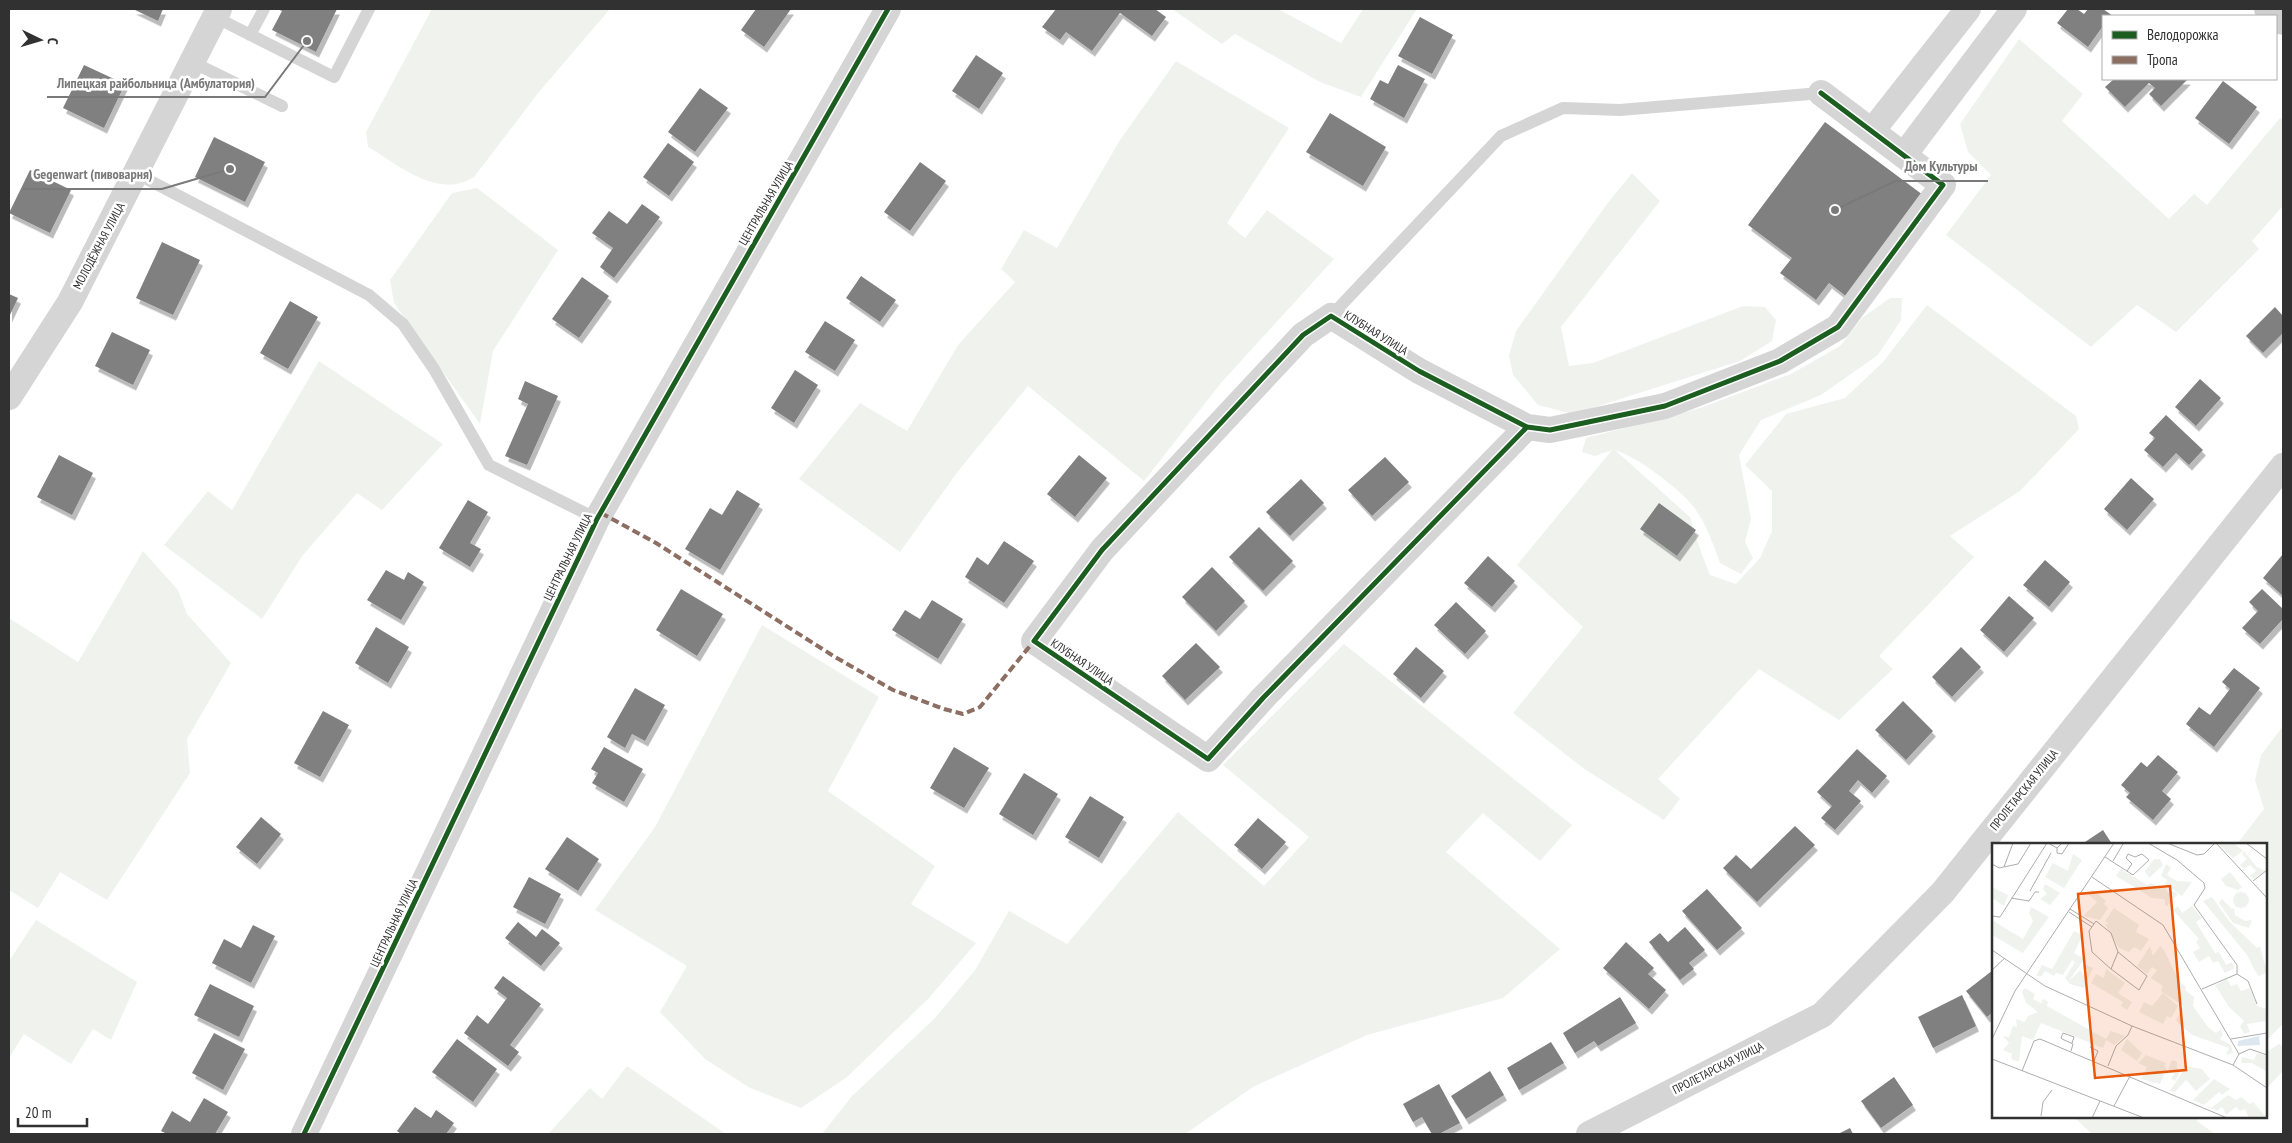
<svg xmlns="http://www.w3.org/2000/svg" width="2292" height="1143" font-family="'PT Sans Narrow',sans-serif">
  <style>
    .green { fill: #f0f3ed }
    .building { fill: #808080; filter: url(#shadow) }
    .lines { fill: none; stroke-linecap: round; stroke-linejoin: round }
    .lane { stroke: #d5d5d5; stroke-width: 12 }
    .street { stroke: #d5d5d5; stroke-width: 26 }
    .secondary { stroke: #cfcfcf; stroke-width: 28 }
    .quiet { stroke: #8d6e63; stroke-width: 4; stroke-dasharray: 8 4; stroke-linecap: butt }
    .cycleway-casing { stroke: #fff; stroke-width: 8 }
    .cycleway { stroke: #1b5e20; stroke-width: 5 }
    .labels { text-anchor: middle; stroke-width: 5; stroke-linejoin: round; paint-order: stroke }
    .street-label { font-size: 12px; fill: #313131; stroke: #fff }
    .inset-road { fill: none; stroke: #adadad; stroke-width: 1 }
    .view { fill: #e8590c; fill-opacity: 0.15; stroke: #e8590c; stroke-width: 2.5 }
    .inset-edge { fill: none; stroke: #313131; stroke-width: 2.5 }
    .leader { fill: none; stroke: #797979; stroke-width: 2 }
    .callout-dot { fill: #797979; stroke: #fff; stroke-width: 2 }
    .callout-label { font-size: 14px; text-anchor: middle; font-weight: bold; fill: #797979; stroke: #fff; stroke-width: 5; stroke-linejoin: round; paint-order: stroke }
  </style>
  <defs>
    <filter id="shadow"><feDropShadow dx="3" dy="5.5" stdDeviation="0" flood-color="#0004"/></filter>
  </defs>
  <rect width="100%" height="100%" fill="#fff"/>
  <!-- green -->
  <path class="green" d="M432 9H610L539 92 474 177C438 200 399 165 368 147L366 132Z
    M1172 9H1278L1341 43 1363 9H1417L1361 97 1320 82 1235 34 1222 44Z
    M2019 39 2083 94 2062 121 2169 219 2194 194 2207 205 2280 118 2283 120V206L2252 241 2259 249 2176 332 2137 305 2091 347 1946 235 1991 175 1968 152 1960 124Z
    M1176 61 1289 128 1227 223 1245 238 1267 210 1334 259 1221 383 1144 481 1028 386 959 470 900 552 799 479 860 403 907 431 958 345 1015 282 1001 269 1024 230 1057 248 1120 140Z
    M1632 173 1660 201 1561 327 1569 366 1593 363 1743 306 1765 307 1776 320 1772 341 1740 361 1573 414 1538 405 1513 375 1509 355 1516 331 1607 204Z
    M477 188 558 250 493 351 480 424 394 303 390 280 452 193Z
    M1890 298H1902L1901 320 1878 355 1821 395 1761 420 1739 455 1751 519 1745 542 1753 558 1741 574 1720 563C1713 544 1706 523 1693 506 1680 489 1636 456 1615 450L1690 517 1701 552 1710 575 1736 584 1760 558 1772 531V491L1745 465 1786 414 1845 398 1883 362 1927 305 2076 416 2079 429 2020 491 1950 536 1974 557 1879 656 1893 669 1839 720 1759 669 1658 779 1680 799 1664 820 1583 768 1513 713 1583 627 1517 565 1612 450 1595 456 1582 452 1586 438 1700 408 1791 374 1840 346 1862 318Z
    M319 361 443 444 382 510 357 493 303 555 262 619 164 545 208 491 232 510Z
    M143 551 178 590 187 614 231 663 187 739 190 773 107 900 60 872 38 908 9 890V618L78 662Z
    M762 625 879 697 828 791 935 866 911 904 976 943 928 999 847 1077 801 1108 750 1088 705 1059 660 1012 687 966 595 910 655 827Z
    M1344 644 1572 825 1540 861 1483 813 1446 852 1560 949 1503 998 1367 1035 1253 1087 1185 1134H822L852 1096 935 1018 975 970 1009 911 1067 944 1178 812 1264 886 1309 837 1223 765Z
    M2283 726V1024L2266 1041V844H2237L2264 809 2255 780 2261 755Z
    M36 920 137 982 111 1040 93 1029 71 1064 24 1034 9 1058V961Z
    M2279 1044 2283 1046V1071L2266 1089V1052Z
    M627 1066 726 1134H548L590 1088 602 1099Z
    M2074 1117H2199L2197 1121 2215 1134H2092Z"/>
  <!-- building -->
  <path class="building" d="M133 9H163L158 21Z
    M278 9H337L316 52 272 30 282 11Z
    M756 9H791L764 47 741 30Z
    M1056 9H1155L1166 17 1152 36 1120 13 1092 51 1066 32 1060 40 1042 27Z
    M2068 9H2077L2084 14 2088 9H2103L2113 16H2103V26L2088 47 2057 23Z
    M1420 17 1453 35 1432 74 1398 56Z
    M976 55 1003 73 979 109 952 91Z
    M84 65 125 84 104 128 63 108Z
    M1398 65 1425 79 1404 118 1370 99 1380 80 1388 84Z
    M2114 79H2188L2161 106 2149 94 2155 88 2149 83 2125 107 2105 87Z
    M2223 81 2257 107 2229 144 2195 118Z
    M700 88 728 108 695 152 668 132Z
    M1330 113 1386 147 1363 186 1306 152Z
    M1825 122 1923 195 1847 297 1829 283 1816 300 1780 273 1792 258 1748 225Z
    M214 137 265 162 245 202 195 177Z
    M668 143 694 162 669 196 643 177Z
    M920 162 946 181 910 231 884 212Z
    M30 170 71 190 50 233 9 213Z
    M642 204 660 217 614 278 600 267 613 248 592 233 609 211 627 224Z
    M162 242 200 260 173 315 136 298Z
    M861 276 896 300 880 322 846 298Z
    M582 277 609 296 579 338 552 319Z
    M9 294 18 298 9 317Z
    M290 301 318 317 288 369 260 353Z
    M2275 307 2283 316V333L2263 353 2246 336Z
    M825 321 855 340 835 371 805 352Z
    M112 332 150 350 133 385 95 366Z
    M795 370 818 385 794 423 771 408Z
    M2200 379 2221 398 2196 426 2175 407Z
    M525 381 558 396 527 465 505 456 528 404 518 399Z
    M2166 415 2203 450 2189 465 2176 453 2163 467 2144 450 2155 438 2149 433Z
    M59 455 93 473 72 515 37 497Z
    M1079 455 1107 478 1075 517 1047 494Z
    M1385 457 1409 482 1372 516 1348 490Z
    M2131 478 2154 499 2127 530 2104 509Z
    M1301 479 1324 503 1290 536 1266 512Z
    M737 490 760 504 720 570 685 549 710 508 722 515Z
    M468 500 488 512 470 543 481 549 470 567 439 548Z
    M1659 503 1696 530 1677 556 1640 529Z
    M1259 527 1293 561 1263 591 1229 557Z
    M1004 541 1034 561 1004 603 965 577 977 557 988 565Z
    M2283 554V596L2263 578Z
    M1488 556 1515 581 1492 607 1464 583Z
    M2045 560 2070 582 2049 607 2023 585Z
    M1212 567 1245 601 1216 631 1182 597Z
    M386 570 404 580 408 572 424 582 401 620 367 600Z
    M681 589 723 614 697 656 656 630Z
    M2262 589 2283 609V619L2260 644 2242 628 2258 611 2249 602Z
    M2009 596 2034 618 2004 652 1980 630Z
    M932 600 963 619 938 659 892 630 905 610 920 619Z
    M1456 602 1486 631 1465 654 1434 625Z
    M376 627 409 647 388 683 355 663Z
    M1196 643 1220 667 1185 700 1162 676Z
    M1416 647 1444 671 1421 698 1393 674Z
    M1961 647 1981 667 1952 697 1932 677Z
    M2234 668 2260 688 2214 747 2186 724 2199 707 2210 715 2230 689 2222 682Z
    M635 688 665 705 645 741 632 734 625 748 607 737Z
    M1903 701 1933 731 1906 760 1875 730Z
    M323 711 349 725 320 777 294 763Z
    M604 747 643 769 624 802 592 783 598 773 591 769Z
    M954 747 989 768 964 808 930 788Z
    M1857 749 1887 776 1872 793 1858 780 1849 791 1861 801 1835 830 1821 818 1832 806 1817 792Z
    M2158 755 2178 772 2162 791 2171 799 2153 820 2126 797 2130 793 2121 785 2141 762 2147 767Z
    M1024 773 1058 794 1033 835 999 814Z
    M1090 796 1124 817 1099 858 1065 837Z
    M261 817 281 834 257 864 236 847Z
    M1258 818 1286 842 1262 869 1234 845Z
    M1795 826 1815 845 1757 902 1723 868 1736 855 1751 869Z
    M2103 830 2112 844H2082Z
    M567 837 599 859 578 891 545 869Z
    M529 877 561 894 545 924 513 907Z
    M1707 889 1742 928 1717 950 1682 911Z
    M518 922 536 937 542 929 560 943 541 966 505 938Z
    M253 925 275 936 251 983 212 963 224 939 241 948Z
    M1685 927 1705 950 1689 963 1694 969 1680 980 1649 942 1660 933 1668 942Z
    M1626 942 1654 968 1648 974 1666 990 1649 1009 1603 968Z
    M1993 970V1012L1987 1017 1966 991Z
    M503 976 541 1004 510 1045 519 1052 508 1066 464 1033 477 1015 488 1024 507 998 494 988Z
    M210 984 254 1006 239 1037 194 1015Z
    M1962 995 1976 1026 1933 1048 1918 1017Z
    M1620 997 1636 1023 1598 1046 1594 1041 1575 1053 1563 1033Z
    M214 1033 245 1049 223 1090 192 1073Z
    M457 1039 497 1069 473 1102 432 1072Z
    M1551 1042 1564 1063 1519 1090 1507 1068Z
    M1490 1071 1504 1095 1466 1119 1451 1096Z
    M1894 1077 1913 1105 1881 1128 1861 1101Z
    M1439 1084 1460 1123 1439 1134H1432L1422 1117 1413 1122 1403 1104Z
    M204 1098 228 1112 215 1134H167L161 1131 172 1111 190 1122Z
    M415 1107 431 1118 436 1110 454 1123 446 1134H401L397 1131Z
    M1850 1128 1853 1134H1838Z"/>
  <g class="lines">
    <!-- lane -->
    <path class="lane" d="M215 17 334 77 369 9
      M250 35 264 9
      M192 62 282 106
      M137 174 369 295 403 324 434 369 489 465 597 519
      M1331 316 1501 136 1563 108 1620 110 1821 93"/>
    <!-- street -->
    <path class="street" d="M1872 131 1968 9
      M1904 155 2014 9
      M9 397 70 302 219 9
      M1527 427 1263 698 1208 759 1034 641 1102 550 1303 335 1331 316 1419 371 1527 427 1550 430 1665 406 1780 361 1838 327 1943 185 1821 93
      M304 1134 597 519 888 9
      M1589 1134 1822 1015 1943 892 2283 466"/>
    <!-- secondary -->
    <path class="secondary" d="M2268 9 2283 21"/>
    <!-- quiet -->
    <path class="quiet" d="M601 513 656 543 835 657 893 690 944 709 963 714 980 707 1034 641"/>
    <defs>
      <path id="cycleway" d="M1527 427 1263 698 1208 759 1034 641 1102 550 1303 335 1331 316 1419 371 1527 427 1550 430 1665 406 1780 361 1838 327 1943 185 1821 93
        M304 1134 597 519 888 9"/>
    </defs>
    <!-- cycleway casing -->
    <use href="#cycleway" class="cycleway-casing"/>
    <!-- cycleway -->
    <use href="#cycleway" class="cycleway"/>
  </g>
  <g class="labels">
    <!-- street labels -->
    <g class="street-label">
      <text transform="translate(766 203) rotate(-60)" y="4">ЦЕНТРАЛЬНАЯ УЛИЦА</text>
      <text transform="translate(99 246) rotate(-62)" y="4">МОЛОДЁЖНАЯ УЛИЦА</text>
      <text transform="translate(1376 333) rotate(32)" y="4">КЛУБНАЯ УЛИЦА</text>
      <text transform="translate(568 557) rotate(-64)" y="4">ЦЕНТРАЛЬНАЯ УЛИЦА</text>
      <text transform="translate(1082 662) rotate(34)" y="4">КЛУБНАЯ УЛИЦА</text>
      <text transform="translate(2024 790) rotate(-51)" y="4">ПРОЛЕТАРСКАЯ УЛИЦА</text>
      <text transform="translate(394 923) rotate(-65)" y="4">ЦЕНТРАЛЬНАЯ УЛИЦА</text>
      <text transform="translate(1718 1068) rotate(-27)" y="4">ПРОЛЕТАРСКАЯ УЛИЦА</text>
    </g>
  </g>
  <!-- overview -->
  <g transform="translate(1992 843)">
    <rect width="275" height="275" fill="#fff"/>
    <path d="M226 0 243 1 251 8 241 15ZM252 8 264 23 273 28 261 36 258 33 264 28 258 22 252 26 248 22 255 16 250 11ZM81 11 90 17 72 45 53 34 61 20 76 28ZM162 16H168L171 22 157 35 153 28ZM174 21 179 25 175 31 178 34 185 38 200 39 190 53 173 41 175 37 169 33ZM129 26 155 42 160 40 170 46 172 43 177 51 179 47 186 51 174 64 172 56 160 55 124 33ZM238 29 250 44 246 47 234 43 229 36ZM53 41 68 50 58 62 48 56 55 51 51 46ZM0 44 16 52 12 63 0 55ZM100 46 114 58 112 61 116 65 108 77 91 73 105 59 96 51ZM241 57a8 8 0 1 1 16 0a8 8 0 1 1-16 0ZM220 54 238 79 265 105 268 103 275 129 267 133 263 128 255 112 211 58ZM230 56 240 66 242 65 243 72 253 78 260 77 257 85 241 80 227 60ZM186 63 190 70 200 63 210 75 204 79 223 110 227 109 234 122 240 119 243 125 233 130 226 118 221 120 217 113 207 119 201 109 208 105 204 99 207 96 181 67ZM39 64 57 74 31 110 0 92V77L31 96 41 78 37 70ZM122 65 147 82 144 89 157 96 149 108 142 104 137 109 127 105 113 81H117L113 78ZM82 88 91 92 82 110 92 116 77 138 88 127 93 134 96 127 91 124 92 121 101 125 92 145 78 141 73 135 83 119 80 117 71 132 64 130 62 133 53 128 50 133H44L50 122 60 126ZM158 103 161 113 168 103 172 107 187 138 194 144 193 147 202 154 201 163 216 184 224 190 229 186 231 192 228 196 239 202 241 210 234 212 237 205 200 192 186 180 184 177 191 163 169 148 171 143 159 135 165 127 160 124 155 131 145 123ZM114 126 133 140 126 150 140 159 135 167 129 163 131 159 99 140 104 131 112 135ZM235 136 239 143 245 141 249 148 258 145 265 163 275 166V178L255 181 258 189 252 191 248 183 252 178 237 164 223 142ZM33 145 43 151 41 156 49 160 51 156 56 159 55 163 114 196 119 188 133 193 122 202 114 197 111 205 49 180 41 197 30 193 27 219 19 216 20 211 11 207 17 200 11 193 17 194 21 183 25 184 24 176 33 179 36 173 46 169 34 160 30 149ZM171 150 186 163 179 175 175 173 171 181 147 169 152 159 160 163ZM135 196 150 210 145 218 129 207ZM265 210 275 213V229L260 220H249L250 214 262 217ZM154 212 174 220 172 224 175 225 168 241 149 236 155 224 146 220ZM180 217 185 219V226L189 228 183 238 179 236 183 229 176 226ZM194 223 210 226 218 236 204 248 194 237 183 249 178 248ZM222 236 238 246 230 252 227 249 212 262 201 257ZM236 252 244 257 249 254 258 261 261 259 275 275H257L253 266 248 268 244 264 234 272 230 264 225 268 219 265Z" fill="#f0f3ed"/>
    <path d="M267 193 268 202 246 203V198Z" fill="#dde7f0"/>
    <path class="inset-road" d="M56 0 65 5 70 0M156 0 185 17 212 40 213 45 202 62 245 122V131L256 138 265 161M175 0 205 12 212 11 223 0M224 0 275 55M254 0 275 16M65 5V10L70 11 77 0M113 14 141 32 157 17 150 11 143 14 136 11 134 15 140 21 135 28M121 18 131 1M0 21 7 25 26 21 39 0M12 24 21 0M100 34 171 82 247 211 241 222M261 38 275 27M38 48 59 10M19 55 37 58 43 49H47M78 66 102 81M77 69 100 84M0 73 8 74 55 0M0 107 53 143 140 183 241 222 275 245M126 109 155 133 147 147 119 126ZM119 126 100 109 97 88 104 78 119 90 126 109M0 127 13 115M210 146 245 131M0 196 23 148 122 0M239 196 275 190M98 204 106 208 102 218M79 208 81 201 70 196 69 195 71 190 82 194 80 200M247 211 258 206 275 212M0 216 152 275M116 223 124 203 136 192 140 183M30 228 42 198 48 196 235 275M122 263 138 233M49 273 51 259 60 247M100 275 108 258"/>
    <path class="view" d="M178 43 194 227 103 235 86 51Z"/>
    <rect width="275" height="275" class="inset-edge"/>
  </g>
  <!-- callouts -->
  <path class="leader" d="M307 41L265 97H47M1835 210L1895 181H1988M230 169L162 189H23"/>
  <g class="callout-dot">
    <circle cx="307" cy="41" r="5"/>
    <circle cx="1835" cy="210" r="5"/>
    <circle cx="230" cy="169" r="5"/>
  </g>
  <g class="callout-label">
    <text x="156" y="88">Липецкая райбольница (Амбулатория)</text>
    <text x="1941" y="171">Дом Культуры</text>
    <text x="93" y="179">Gegenwart (пивоварня)</text>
  </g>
  <!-- border -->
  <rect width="2292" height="1143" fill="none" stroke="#313131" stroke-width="20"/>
  <!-- legend -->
  <rect x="2102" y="15" width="175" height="65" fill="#ffffff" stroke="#adadad"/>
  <rect x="2112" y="31" width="25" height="8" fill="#1b5e20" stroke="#adadad"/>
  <text x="2147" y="40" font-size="15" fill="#313131">Велодорожка</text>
  <rect x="2112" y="56" width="25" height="8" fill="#8d6e63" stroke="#adadad"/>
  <text x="2147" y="65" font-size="15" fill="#313131">Тропа</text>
  <!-- north arrow -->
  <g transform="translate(40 40) rotate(95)" stroke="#ffffff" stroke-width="4" paint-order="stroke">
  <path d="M0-4L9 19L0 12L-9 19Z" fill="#313131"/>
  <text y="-8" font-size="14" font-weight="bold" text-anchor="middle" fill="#313131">С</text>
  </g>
  <!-- scale -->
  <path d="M18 1118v8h69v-8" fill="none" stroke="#313131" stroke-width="2.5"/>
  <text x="25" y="1118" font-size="15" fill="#313131" stroke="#ffffff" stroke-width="4" paint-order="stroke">20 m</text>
</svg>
